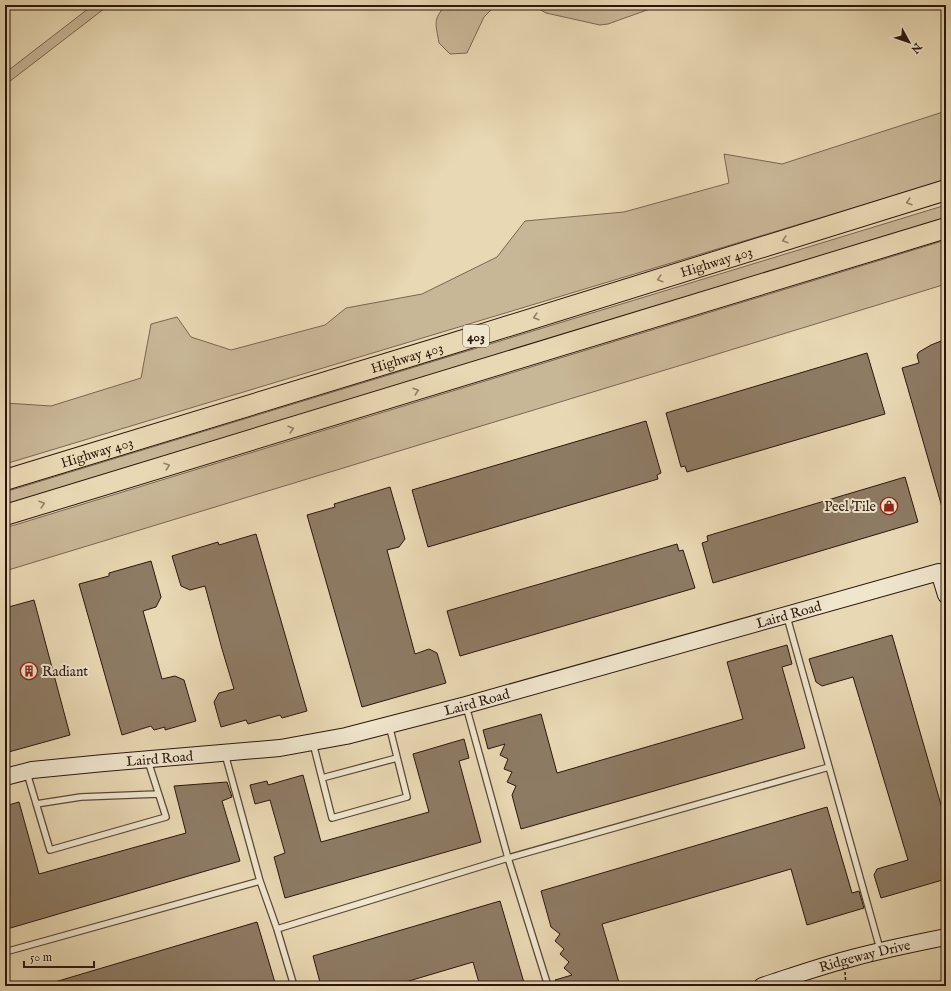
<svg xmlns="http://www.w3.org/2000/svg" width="951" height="991" font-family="'IM FELL English',serif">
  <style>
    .green { fill: #c8b797; stroke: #7a6652 }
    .building { fill: #8d7b64; stroke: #2b160e }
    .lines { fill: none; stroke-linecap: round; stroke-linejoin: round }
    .lane-casing { stroke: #5a4637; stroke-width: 8 }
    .secondary-casing { stroke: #2b160e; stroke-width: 18 }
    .highway-casing { stroke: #2b160e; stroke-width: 22 }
    .path { stroke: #2b160e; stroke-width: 1.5; stroke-dasharray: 3 2; stroke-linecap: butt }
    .lane { stroke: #f0e6ce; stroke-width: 5.5 }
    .secondary { stroke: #f0e6ce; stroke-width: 16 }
    .highway { stroke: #e8d8b3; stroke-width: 20 }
    .oneway { stroke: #938169 }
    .labels { text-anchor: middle; stroke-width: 4; stroke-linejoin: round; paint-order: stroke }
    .shield { fill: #f0e6ce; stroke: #665448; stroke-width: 1 }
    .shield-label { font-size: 13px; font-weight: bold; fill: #2b160e }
    .street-label { font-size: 14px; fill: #2b160e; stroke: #f0e6ce }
    .poi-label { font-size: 14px; fill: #2b160e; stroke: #f0e6ce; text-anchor: end }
  </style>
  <rect width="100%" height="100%" fill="#e8d8b3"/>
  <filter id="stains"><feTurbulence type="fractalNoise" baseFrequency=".005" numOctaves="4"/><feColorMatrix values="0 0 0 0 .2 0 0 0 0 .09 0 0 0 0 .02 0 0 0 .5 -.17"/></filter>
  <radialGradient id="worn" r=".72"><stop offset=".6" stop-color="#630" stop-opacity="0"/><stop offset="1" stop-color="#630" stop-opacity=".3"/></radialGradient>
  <!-- green -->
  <path class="green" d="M93 5H109L5 85V73Z
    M446 5H496L484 17 467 53 450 54 439 43C436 24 432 20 446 5Z
    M532 5H661L608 24 600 25 546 13Z
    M946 111V180L5 464V403L51 406 141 378 151 324 177 317 191 337 231 350 325 325 346 308 422 294 497 257 525 221 624 212 729 183 724 154 782 164Z
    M946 205V221L5 508V492Z
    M946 240V284L675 367 5 571V528Z"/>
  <!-- building -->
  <path class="building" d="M946 339V513L944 514 902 368 919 363 917 355 919 352 931 345Z
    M867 353 885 414 687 472 685 466 681 467 666 413Z
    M646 421 661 473 657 475 658 479 428 547 412 490Z
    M905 477 918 522 713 583 702 543 708 541 707 536Z
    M390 487 405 539 399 547 387 550 415 654 429 649 437 653 446 683 362 707 307 515 335 507 334 504Z
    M256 534 307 711 282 718 280 715 248 724 246 720 221 727 214 702 219 693 234 689 222 649 205 586 190 590 181 586 172 556 218 542 219 545Z
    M677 544 679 551 683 550 695 588 460 656 447 611Z
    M151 561 161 597 156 607 143 611 162 679 175 676 184 680 196 721 165 730V727L154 730 151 726 122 735 79 584 109 576V573Z
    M34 600 70 735 5 753V608Z
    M892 635 946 822V879L881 898 874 875 877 869 908 860 853 677 822 686 816 682 809 659Z
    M787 645 792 664 782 667 805 748 521 829 512 795 516 786 507 782 512 772 504 769 508 759 500 755 505 744 488 749 483 730 541 714 557 773 743 719 727 662Z
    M464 739 469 758 459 761 481 842 285 898 274 857 285 853 270 800 255 804 250 785 267 781 268 785 303 775 321 842 429 812 413 754Z
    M227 782 232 797 222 801 240 861 7 929 5 919V806L19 802 39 874 186 833 174 786Z
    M827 807 852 893 859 891 864 908 807 925 791 869 602 924 620 986H557L555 980 572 975 564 968 569 962 560 954 564 949 555 941 560 934 551 927 541 891Z
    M500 901 525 986H480L473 962 392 986H321L313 956Z
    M257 922 276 986H49L48 984Z"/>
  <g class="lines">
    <defs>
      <path id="lane" d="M787 617 880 949
        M466 706 508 858 548 986
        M313 743 332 818 407 797 389 725
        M225 754 260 881 277 929 508 858 829 767
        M27 773 50 850 166 817 148 761
        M322 778 397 758
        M36 804 81 797 158 794
        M277 929 294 986
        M5 952 260 881"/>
      <g id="secondary">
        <path id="s1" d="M5 777 32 770 104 763 280 748 346 736 466 705 939 572 946 595"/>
        <path id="s2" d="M762 986C793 976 824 965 856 957 886 949 916 943 946 937"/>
      </g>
      <g id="highway">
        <path id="s3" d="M5 480 441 347 946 190"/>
        <path d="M5 515 946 228"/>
      </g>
    </defs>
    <!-- lane casing -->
    <use href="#lane" class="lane-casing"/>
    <!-- secondary casing -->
    <use href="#secondary" class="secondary-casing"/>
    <!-- highway casing -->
    <use href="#highway" class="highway-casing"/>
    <!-- path -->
    <path class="path" d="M845 972 846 986"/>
    <!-- lane -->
    <use href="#lane" class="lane"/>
    <!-- secondary -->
    <use href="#secondary" class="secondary"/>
    <!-- highway -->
    <use href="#highway" class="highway"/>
  </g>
  <!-- one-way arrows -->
  <defs><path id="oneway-chevron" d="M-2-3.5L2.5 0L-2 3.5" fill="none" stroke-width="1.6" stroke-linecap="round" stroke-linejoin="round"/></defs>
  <g class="oneway">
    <use href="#oneway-chevron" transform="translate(909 202) rotate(163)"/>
    <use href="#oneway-chevron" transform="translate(785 240) rotate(163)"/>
    <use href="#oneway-chevron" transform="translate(660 279) rotate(163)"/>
    <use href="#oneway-chevron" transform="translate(536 317) rotate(163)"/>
    <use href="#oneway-chevron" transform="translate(416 391) rotate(-17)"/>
    <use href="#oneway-chevron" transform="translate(291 429) rotate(-17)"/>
    <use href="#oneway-chevron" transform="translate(167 466) rotate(-17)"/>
    <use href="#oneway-chevron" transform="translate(42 504) rotate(-17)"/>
  </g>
  <!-- icons -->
  <defs>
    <symbol id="shop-ring" viewBox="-11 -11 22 22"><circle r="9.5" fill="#f0e6ce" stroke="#8f2418" stroke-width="1.5"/><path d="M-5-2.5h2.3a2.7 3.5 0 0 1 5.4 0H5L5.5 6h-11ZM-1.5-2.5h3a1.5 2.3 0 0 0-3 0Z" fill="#8f2418"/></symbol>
    <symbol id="building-ring" viewBox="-11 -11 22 22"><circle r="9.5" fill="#f0e6ce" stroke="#8f2418" stroke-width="1.5"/><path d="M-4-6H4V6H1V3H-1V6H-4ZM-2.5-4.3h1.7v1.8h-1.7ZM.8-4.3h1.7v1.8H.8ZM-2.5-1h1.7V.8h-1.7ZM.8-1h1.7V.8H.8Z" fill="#8f2418"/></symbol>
  </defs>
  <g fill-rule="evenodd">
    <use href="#shop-ring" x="879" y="496" width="20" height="20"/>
    <use href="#building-ring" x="19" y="661" width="20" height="20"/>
  </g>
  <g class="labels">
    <!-- shield labels -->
    <rect class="shield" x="463" y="325" width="26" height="22" rx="3"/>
    <g class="shield-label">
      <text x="476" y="341">403</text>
    </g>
    <!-- street labels -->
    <g class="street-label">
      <text dy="5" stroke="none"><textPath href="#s3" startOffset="744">Highway 403</textPath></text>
      <text dy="5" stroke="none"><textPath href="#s3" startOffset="420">Highway 403</textPath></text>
      <text dy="5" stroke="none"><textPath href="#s3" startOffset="96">Highway 403</textPath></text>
      <text dy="5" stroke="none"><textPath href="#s1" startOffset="803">Laird Road</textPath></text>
      <text dy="5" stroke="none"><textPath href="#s1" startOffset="479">Laird Road</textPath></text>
      <text dy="5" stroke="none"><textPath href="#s1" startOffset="156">Laird Road</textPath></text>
      <text dy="5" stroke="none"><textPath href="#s2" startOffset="107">Ridgeway Drive</textPath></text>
    </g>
    <!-- poi labels -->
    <g class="poi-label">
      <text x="876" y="511">Peel Tile</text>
      <text x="42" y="676" text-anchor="start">Radiant</text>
    </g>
  </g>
  <!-- margin -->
  <rect width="951" height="991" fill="none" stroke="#e8d8b3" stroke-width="20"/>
  <rect x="6" y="6" width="939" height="979" fill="none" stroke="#2b160e" stroke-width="2"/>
  <rect x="10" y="10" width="931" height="971" fill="none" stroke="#2b160e"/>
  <!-- north arrow -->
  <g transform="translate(909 42) rotate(130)" stroke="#f0e6ce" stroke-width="3" paint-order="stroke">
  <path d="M0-3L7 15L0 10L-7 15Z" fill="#2b160e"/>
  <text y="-6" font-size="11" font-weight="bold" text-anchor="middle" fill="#2b160e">N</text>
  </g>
  <!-- scale -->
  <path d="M24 961v6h70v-6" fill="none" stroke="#2b160e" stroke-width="2"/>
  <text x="30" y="961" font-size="12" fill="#2b160e" stroke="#f0e6ce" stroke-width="3" paint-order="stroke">50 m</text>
  <rect width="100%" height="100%" filter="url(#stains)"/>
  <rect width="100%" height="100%" fill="url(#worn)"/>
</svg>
